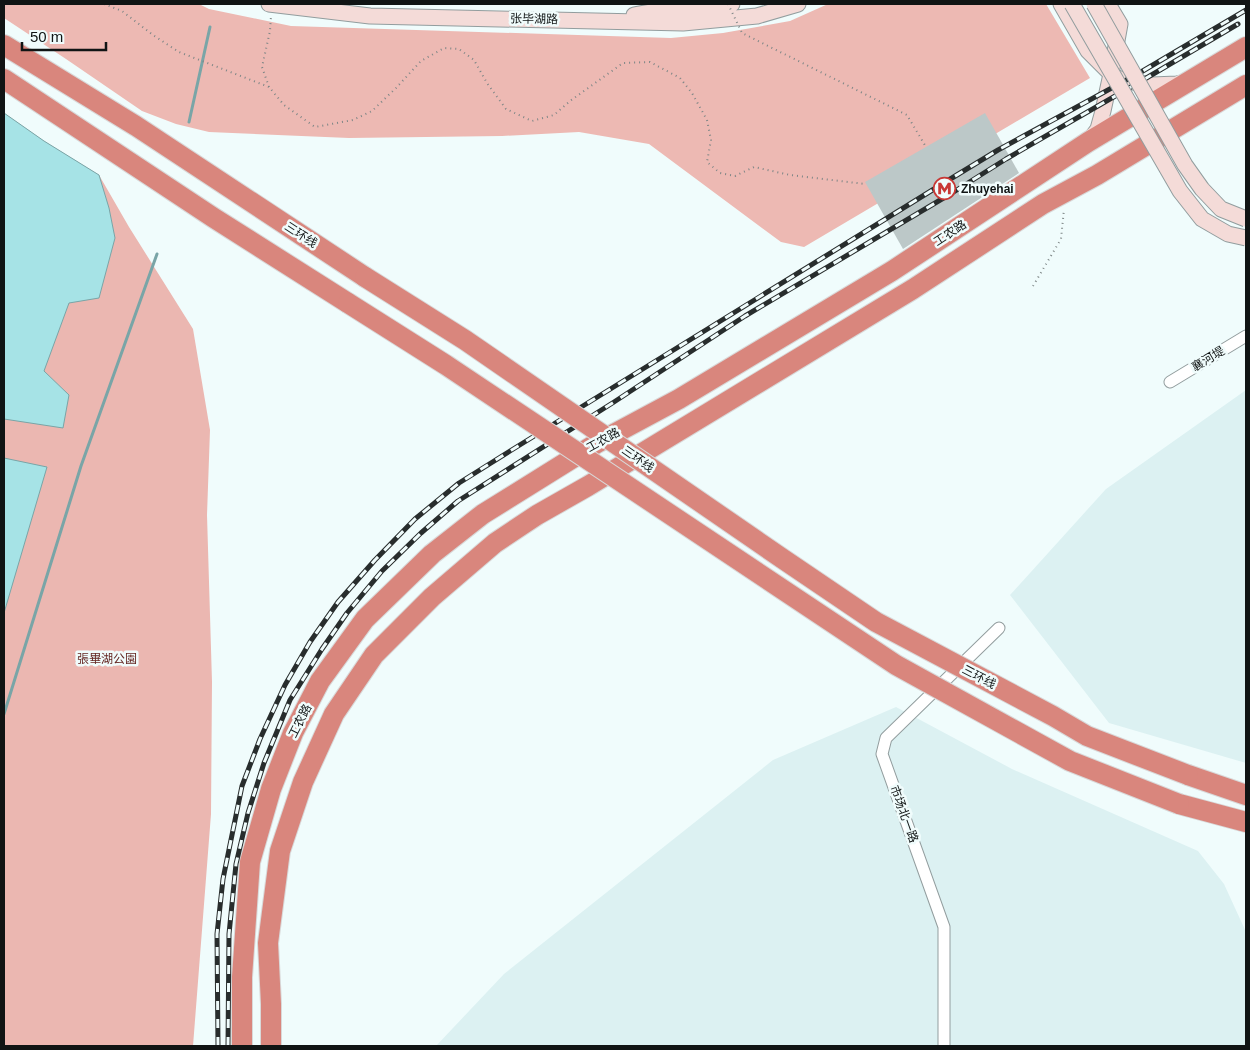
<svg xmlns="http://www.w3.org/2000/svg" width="1250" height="1050" font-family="Arial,'Noto Sans SC',sans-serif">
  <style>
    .built { fill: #dcf1f2 }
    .green { fill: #ebb7b1 }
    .forest { fill: #edb9b3 }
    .water { fill: #a6e3e6; stroke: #79a5a7 }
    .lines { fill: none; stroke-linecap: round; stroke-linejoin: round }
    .stream { stroke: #79a5a7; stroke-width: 3 }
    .building { fill: #bcc8c8 }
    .street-casing { stroke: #929d9e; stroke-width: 13 }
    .secondary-casing { stroke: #929d9e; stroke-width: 17 }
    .highway-casing { stroke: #d9d9d9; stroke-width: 22 }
    .path { stroke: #7e8686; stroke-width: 2; stroke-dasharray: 1 4; stroke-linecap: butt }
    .street { stroke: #fff; stroke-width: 11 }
    .secondary { stroke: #f4dbd8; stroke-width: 15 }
    .highway { stroke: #d9867d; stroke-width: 20 }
    .rail-casing { stroke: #282d2d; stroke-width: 5 }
    .rail { stroke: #f0fcfc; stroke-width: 3; stroke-dasharray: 9; stroke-linecap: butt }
    .secondary-bridge-casing { stroke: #929d9e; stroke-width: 17; stroke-linecap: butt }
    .highway-bridge-casing { stroke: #d9d9d9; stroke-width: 22; stroke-linecap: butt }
    .path-bridge { stroke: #7e8686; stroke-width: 2; stroke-dasharray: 1 4; stroke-linecap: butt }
    .secondary-bridge { stroke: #f4dbd8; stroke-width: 15 }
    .highway-bridge { stroke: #d9867d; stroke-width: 20 }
    .labels { text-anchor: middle; stroke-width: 5; stroke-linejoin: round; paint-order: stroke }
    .street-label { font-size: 12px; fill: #101414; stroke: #f0fcfc }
    .poi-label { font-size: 12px; font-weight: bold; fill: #101414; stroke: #f0fcfc; text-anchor: start }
    .park-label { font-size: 12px; fill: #642622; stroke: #f0fcfc }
  </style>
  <rect width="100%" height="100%" fill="#f0fcfc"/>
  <!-- built -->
  <path class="built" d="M1246 390V763L1109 723 1010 595 1106 489Z
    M896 707 1012 769 1198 851 1224 884 1246 932V1046H436L504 974 773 760Z"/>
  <!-- green -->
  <path class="green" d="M4 113 44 141 99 175 129 227 193 329 210 430 207 515 212 682 211 814 193 1046H4Z"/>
  <!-- forest -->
  <path class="forest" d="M4 4H199L209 9 291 26 671 38 723 33 790 21 828 4H1046L1090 78 804 247 781 242 649 144 579 132 502 136 349 138 209 132 176 124 142 111 66 59 4 18Z"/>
  <!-- water -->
  <path class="water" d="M4 113 44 141 99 175 109 208 115 238 99 298 69 303 44 371 69 395 63 428 4 419Z
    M4 458 47 467 4 613Z"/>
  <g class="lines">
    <!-- stream -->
    <path class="stream" d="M189 122 210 27
      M4 714 81 466 157 254"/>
  </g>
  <!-- building -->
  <path class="building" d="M985 113 1019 173 903 249 865 182Z"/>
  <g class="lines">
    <defs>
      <path id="street" d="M1170 382 1246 336
        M944 1046V927L882 754 886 738 999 628"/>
      <path id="secondary" d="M269 4 370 16 683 23 757 16 798 4
        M1061 4 1088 51 1111 74 1121 80 1152 85 1177 84 1183 83
        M634 15C667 8 700 9 732 4
        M1089 141 1098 129 1103 111 1111 74 1120 24 1108 4"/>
      <path id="highway" d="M4 45 136 126 365 277
        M4 79 214 218 348 303
        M1188 775 1246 795
        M1179 804 1246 822
        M242 1046V977L250 862 271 789 293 733 320 681 365 619 432 554 483 514 597 443 679 399 892 271 1088 142 1246 47
        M271 1046V1004L268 943 280 851 303 782 334 714 374 655 432 597 495 543 537 515 588 486 913 289 1043 204 1097 175 1246 85"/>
    </defs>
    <!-- street casing -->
    <use href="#street" class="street-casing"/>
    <!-- secondary casing -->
    <use href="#secondary" class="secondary-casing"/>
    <!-- highway casing -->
    <use href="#highway" class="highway-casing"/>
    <!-- path -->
    <path class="path" d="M104 4 122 11 153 35 179 52 269 87 284 105 315 127 353 120 372 111 396 88 421 61 444 48 459 49 474 60 487 83 506 109 532 121 554 115 570 101 623 63 650 62 680 78 692 93 707 120 711 140 707 162 720 173 735 176 754 167 790 175 865 184
      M269 87 262 67 270 31 271 16
      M1033 286 1061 239 1064 209"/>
    <!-- street -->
    <use href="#street" class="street"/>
    <!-- secondary -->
    <use href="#secondary" class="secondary"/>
    <!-- highway -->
    <use href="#highway" class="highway"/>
    <defs>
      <path id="rail" d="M218 1046 217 934 223 879 242 786 260 739 285 685 310 642 338 602 375 560 415 519 459 483 510 451 947 181 998 150 1141 72 1246 10
        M228 1046 229 934 236 864 248 813 264 763 290 700 322 649 347 613 382 571 421 533 458 501 614 402 745 316 952 193 1006 159 1143 80 1238 24"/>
    </defs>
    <!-- rail casing -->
    <use href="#rail" class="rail-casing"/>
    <!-- rail -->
    <use href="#rail" class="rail"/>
    <defs>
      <path id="secondary-bridge" d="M1072 4 1180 191 1202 219 1228 234 1246 238
        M1094 4 1185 165 1202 189 1221 209 1246 219"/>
      <path id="highway-bridge" d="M365 277 465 340 783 559 876 622 1053 716 1087 736 1188 775
        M348 303 446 365 896 665 1070 761 1179 804"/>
    </defs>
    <!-- secondary-bridge casing -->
    <use href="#secondary-bridge" class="secondary-bridge-casing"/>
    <!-- highway-bridge casing -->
    <use href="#highway-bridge" class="highway-bridge-casing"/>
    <!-- path-bridge -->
    <path class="path-bridge" d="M728 4 742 33 907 115 926 147"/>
    <!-- secondary-bridge -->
    <use href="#secondary-bridge" class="secondary-bridge"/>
    <!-- highway-bridge -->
    <use href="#highway-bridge" class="highway-bridge"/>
  </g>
  <!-- icons -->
  <defs>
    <symbol id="metro-ring" viewBox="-11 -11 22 22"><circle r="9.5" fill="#f0fcfc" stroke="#c83936" stroke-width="1.5"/><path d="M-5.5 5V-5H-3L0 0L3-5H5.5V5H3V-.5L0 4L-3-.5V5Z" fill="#c83936"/></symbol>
  </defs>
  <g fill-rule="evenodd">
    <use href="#metro-ring" x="932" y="176" width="25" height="25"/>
  </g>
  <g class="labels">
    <!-- street labels -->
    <g class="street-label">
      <text transform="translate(534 19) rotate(1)" y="4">张毕湖路</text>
      <text transform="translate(950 233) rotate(-33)" y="4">工农路</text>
      <text transform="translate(301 235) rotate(33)" y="4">三环线</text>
      <text transform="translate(1208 359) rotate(-31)" y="4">襄河堤</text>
      <text transform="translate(603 440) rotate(-29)" y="4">工农路</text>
      <text transform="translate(638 459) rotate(35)" y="4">三环线</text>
      <text transform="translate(979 677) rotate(28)" y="4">三环线</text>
      <text transform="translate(300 721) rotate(-63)" y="4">工农路</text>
      <text transform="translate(904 814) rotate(70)" y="4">市场北一路</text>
    </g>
    <!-- poi labels -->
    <g class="poi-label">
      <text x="961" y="193">Zhuyehai</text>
    </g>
    <!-- park labels -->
    <g class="park-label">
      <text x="107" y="663">張畢湖公園</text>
    </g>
  </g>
  <!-- border -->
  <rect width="1250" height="1050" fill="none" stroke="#101414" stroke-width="10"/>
  <!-- scale -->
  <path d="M22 42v8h84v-8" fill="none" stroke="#101414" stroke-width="2.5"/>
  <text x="30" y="42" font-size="15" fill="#101414" stroke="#f0fcfc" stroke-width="4" paint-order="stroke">50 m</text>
</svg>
